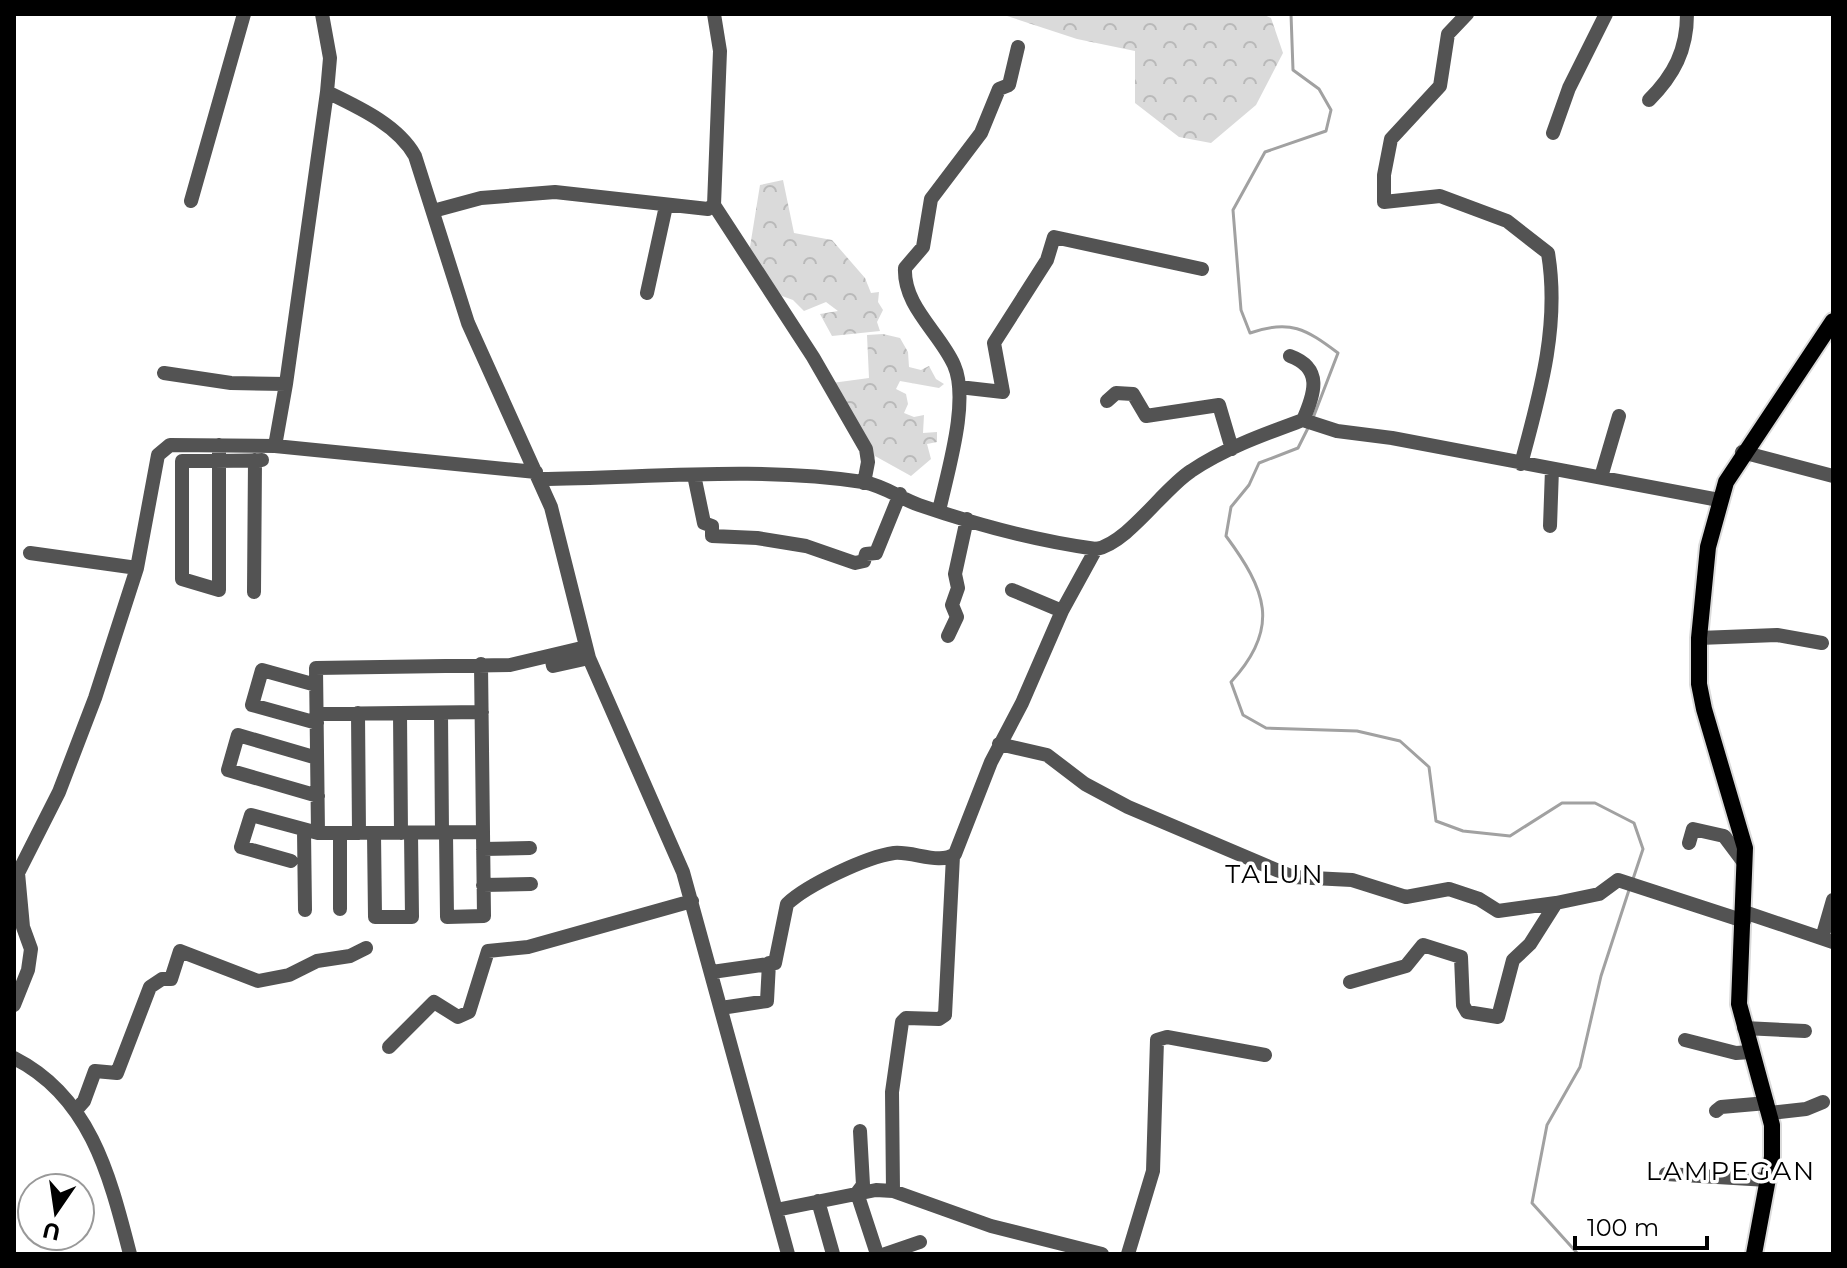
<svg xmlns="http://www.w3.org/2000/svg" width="1847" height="1268" font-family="Montserrat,sans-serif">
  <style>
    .forest { fill: url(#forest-crowns) }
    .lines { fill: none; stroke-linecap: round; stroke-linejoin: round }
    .stream { stroke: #a1a1a1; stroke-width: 3 }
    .major-casing { stroke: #dbdbdb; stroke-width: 20 }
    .minor { stroke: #535353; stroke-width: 14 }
    .major { stroke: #000; stroke-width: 16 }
    .labels { text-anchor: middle; stroke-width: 7; stroke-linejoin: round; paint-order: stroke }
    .quarter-label { font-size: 26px; letter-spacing: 2px; fill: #000; stroke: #fff }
  </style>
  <defs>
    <pattern id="forest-crowns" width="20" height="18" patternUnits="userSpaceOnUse" patternTransform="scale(2)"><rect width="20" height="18" fill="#dadada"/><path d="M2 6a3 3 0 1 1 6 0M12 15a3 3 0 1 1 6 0" fill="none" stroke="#b9b9b9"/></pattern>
  </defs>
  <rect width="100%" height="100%" fill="#fff"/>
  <!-- forest -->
  <path class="forest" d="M1001 14H1262L1271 18 1283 53 1256 105 1211 143 1179 137 1135 103V51L1077 39Z
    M783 180 794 233 832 240 865 278 871 293 879 292 878 302 883 310 877 322 880 331 832 336 820 314 838 311 826 302 804 311 793 300 782 296 749 253 760 185Z
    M883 334 900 338 908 352 909 367 921 370 929 366 936 379 944 384 939 388 900 381 896 389 906 394 908 404 904 413 914 417 924 415 923 433 937 432V442L927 444 931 459 911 476 875 456 872 464 832 383 869 378 867 335Z"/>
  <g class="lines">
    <!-- stream -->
    <path class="stream" d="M1291 14 1293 70 1319 89 1331 110 1326 131 1265 152 1233 210 1241 310 1250 333C1290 319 1306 329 1338 353L1313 418
      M1308 428 1298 448 1259 463 1249 485 1231 507 1226 536C1265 589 1282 627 1231 682L1243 715 1266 728 1357 731 1400 741 1429 767 1436 821 1463 831 1510 836 1562 803H1595L1634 823 1643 849 1633 879
      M1578 1254 1532 1203 1547 1125 1580 1067 1601 976 1629 890"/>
    <defs>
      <path id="major" d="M1754 1254 1772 1157V1125L1739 1004 1745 848 1704 709 1699 684V638L1708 547 1726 482 1833 321"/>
    </defs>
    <!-- major casing -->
    <use href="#major" class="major-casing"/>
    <!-- minor -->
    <path class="minor" d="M714 14 720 51 714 205 813 357 866 449 868 462 864 483
      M1467 14 1448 34 1440 86 1391 139 1384 175V202L1440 196 1507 221 1548 253C1560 325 1540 394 1521 464
      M327 92C358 107 398 125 415 156L468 323 551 507 589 658 683 872 788 1254
      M1649 100C1674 75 1687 50 1687 14
      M1553 133 1569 88 1606 14
      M191 201 244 14
      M433 211 481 198 555 192 708 209 714 205
      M647 293 666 206
      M1290 356C1323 368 1315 393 1303 420
      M164 373 231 383 286 384 327 92 330 58 322 14
      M959 387 1003 392 994 343 1047 260 1054 237 1202 269
      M1107 401 1116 393 1133 394 1146 416 1219 405 1232 449
      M219 445V590L182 579V461C209 461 235 461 262 460
      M275 446 286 384
      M1742 452 1833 476
      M694 475 704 523 712 526V536L757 538 806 546 855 563 864 561 866 554 876 553 900 494
      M1601 477 1619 416
      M540 479C647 478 757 466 863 482 885 486 899 498 919 505 974 524 1038 541 1096 549 1128 543 1163 489 1191 471 1225 448 1265 434 1303 420L1337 431 1392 438 1719 500
      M939 511C947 473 970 401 954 365 940 333 903 306 905 268L923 247 931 199 981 133 999 89 1009 85 1018 47
      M1550 526 1552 469
      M30 553 137 568
      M1012 590 1062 611
      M254 592 255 460
      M948 636 957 617 952 605 958 588 955 574 967 519
      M1699 638 1777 635 1822 643
      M551 656 553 666 589 658
      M316 685 262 670 252 705 317 723
      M358 713 359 833
      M400 713 401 833
      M441 713 442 832
      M317 714 482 712
      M999 744 1047 755 1085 784 1128 807 1293 877 1352 880 1406 897 1449 889 1479 899 1498 911 1556 903
      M317 758 238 735 228 770 318 796
      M304 831 305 910
      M483 832 318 833 316 668 510 665 586 647
      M340 833V909
      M374 833 375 917H412L411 833
      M446 833 447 917 484 916 481 664
      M1689 843 1693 829 1724 836 1745 864
      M483 849 530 848
      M291 861 241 847 251 815 318 833
      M483 885 531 884
      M1744 912 1833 942
      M1822 938 1833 900
      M712 972 775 963 787 904C807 885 866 857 894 853 913 851 940 865 955 854L991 762 1022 703 1062 611 1096 549
      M1350 982 1406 966 1423 945 1461 957 1463 1005 1467 1012 1498 1017 1513 960 1530 944 1556 903 1599 894 1618 880 1744 921
      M14 1005 28 970 31 949 23 927 18 873 59 792 95 698 137 568 158 455 170 445 275 446 536 472
      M721 1008 767 1001 769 963
      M1744 1028 1805 1031
      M1685 1040 1736 1053 1750 1052
      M389 1047 434 1002 458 1017 469 1012 488 951 528 947 692 901
      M14 1058C91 1097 110 1177 130 1254
      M76 1110 84 1101 95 1071 117 1073 150 987 162 979H171L180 951 258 981 289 975 317 961 350 956 366 948
      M1716 1111 1721 1107 1767 1103
      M1770 1113 1806 1109 1823 1102
      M860 1131 863 1185 857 1193 877 1254
      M1666 1174 1768 1180
      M893 1191 892 1092 902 1022 906 1018 939 1019 945 1015 953 856
      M818 1201 833 1254
      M776 1210 876 1190 893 1191 991 1226 1102 1254
      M885 1254 920 1242
      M1128 1254 1153 1171 1157 1040 1167 1037 1265 1055"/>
    <!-- major -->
    <use href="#major" class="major"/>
  </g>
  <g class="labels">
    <!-- quarter labels -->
    <g class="quarter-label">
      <text x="1275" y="883">TALUN</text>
      <text x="1731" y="1180">LAMPEGAN</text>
    </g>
  </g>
  <!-- border -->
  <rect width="1847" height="1268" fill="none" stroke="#000000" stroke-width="32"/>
  <!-- north arrow -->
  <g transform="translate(56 1212) rotate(193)"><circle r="38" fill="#ffffff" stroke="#999999" stroke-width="2"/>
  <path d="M0-6L14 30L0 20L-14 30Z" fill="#000000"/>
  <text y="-12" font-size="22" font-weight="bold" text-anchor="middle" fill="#000000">U</text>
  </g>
  <!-- scale -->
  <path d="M1575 1236v12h132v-12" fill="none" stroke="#000000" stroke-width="4"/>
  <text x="1587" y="1236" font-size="24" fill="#000000" stroke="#ffffff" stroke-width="6" paint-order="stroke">100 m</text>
</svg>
